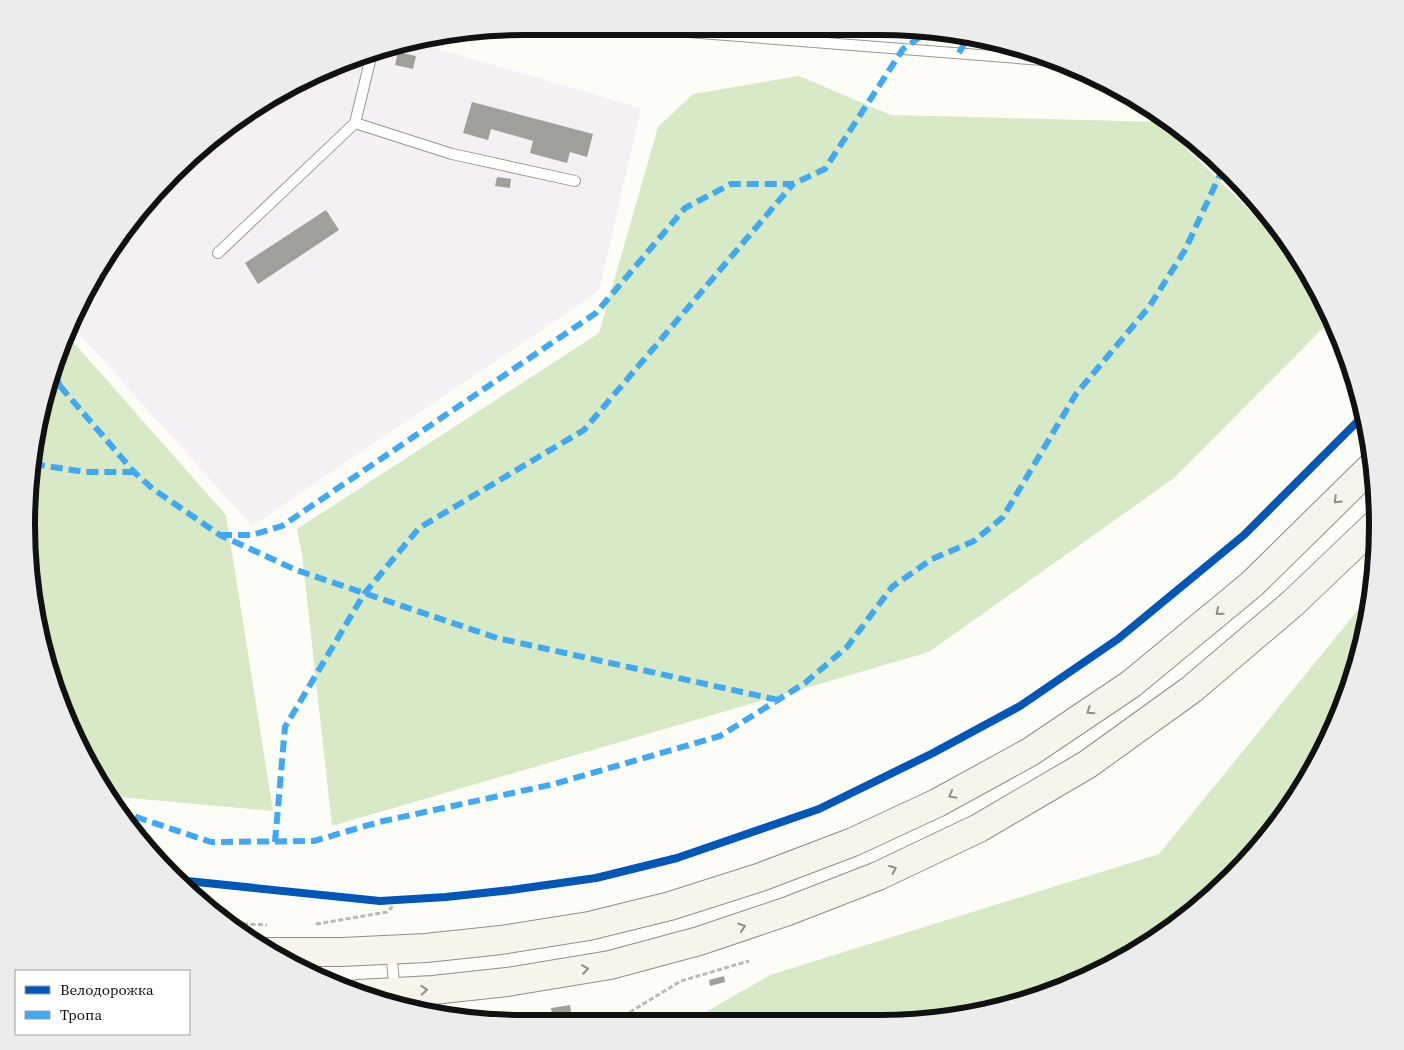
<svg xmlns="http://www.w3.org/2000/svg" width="1404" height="1050" font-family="'Source Serif 4',serif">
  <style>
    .industrial { fill: #f5f0f3 }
    .forest { fill: #d8eac5 }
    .building { fill: #a19f9c }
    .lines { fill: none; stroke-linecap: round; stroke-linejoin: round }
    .service-casing { stroke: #979795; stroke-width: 12 }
    .secondary-casing { stroke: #8e8d8b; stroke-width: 30 }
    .path { stroke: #b9b9b8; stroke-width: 3; stroke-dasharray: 5 2.5; stroke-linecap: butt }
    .service { stroke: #fffffe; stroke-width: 10 }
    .secondary { stroke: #f6f4eb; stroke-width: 28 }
    .quiet { stroke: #3fa9f5; stroke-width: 6; stroke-dasharray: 12 6; stroke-linecap: butt }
    .cycleway-casing { stroke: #fff; stroke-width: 11 }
    .cycleway { stroke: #0057b8; stroke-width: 8 }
    .oneway { stroke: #8f8e89 }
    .rim { fill: none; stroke: #111; stroke-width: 6 }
  </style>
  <rect width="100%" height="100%" fill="#fdfcf7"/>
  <!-- industrial -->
  <path class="industrial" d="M426 39 425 45 641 108 599 291 252 526 73 327 131 222 172 173 275 93 396 43Z"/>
  <!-- forest -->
  <path class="forest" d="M799 76 891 115 1165 122 1186 148 1301 261 1332 319 1174 478 929 652 332 826 302 554 297 529 599 333 658 127 693 94Z
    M67 335 226 515 273 811 108 796 53 686 27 557 36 427Z
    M1371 594 1368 622 1340 716 1294 802 1232 877 1156 940 1070 986 944 1020H692L770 975 1159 854Z"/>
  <!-- building -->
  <path class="building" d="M398 52 416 56 413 69 395 65Z
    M472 102 593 134 587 157 570 152 567 163 530 153 533 141 491 129 488 140 463 133Z
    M497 177 511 179 510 188 495 186Z
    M326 210 339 230 258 284 245 263Z
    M724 976 725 982 710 986 709 980Z
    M570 1005 572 1018 553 1020 551 1008Z"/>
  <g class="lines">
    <defs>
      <path id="service" d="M641 27 649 29 1055 61
        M355 123 452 154 575 181
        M218 253 355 123 372 53
        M391 951 395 992"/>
      <path id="secondary" d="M269 952H342L426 948 501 940 589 926 670 906 761 877 853 842 937 803 1030 752 1131 684 1252 584 1372 466
        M358 994 433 990 507 982 610 965 699 941 788 911 878 876 979 828 1088 764 1192 689 1293 603 1378 522"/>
    </defs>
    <!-- service casing -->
    <use href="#service" class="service-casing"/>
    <!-- secondary casing -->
    <use href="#secondary" class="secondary-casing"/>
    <!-- path -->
    <path class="path" d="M228 923 267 925
      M316 924 387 912 393 906V900
      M617 1020 681 981 749 961"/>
    <!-- service -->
    <use href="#service" class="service"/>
    <!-- secondary -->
    <use href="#secondary" class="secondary"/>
    <!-- quiet -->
    <path class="quiet" d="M959 53 968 37
      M60 386 134 472 153 489 220 535 296 570 497 638 778 700
      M46 398 60 386 54 373
      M33 464 85 472H134
      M220 535H252L282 526 596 313 685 208 731 184H793L825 169 903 49 930 30
      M118 811 211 842 314 841 379 822 554 784 720 736 805 683 847 647 892 587 932 559 974 541 1003 517 1076 394 1149 307 1185 250 1224 166
      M275 842 285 727 364 594 419 528 584 430 793 184"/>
    <defs>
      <path id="cycleway" d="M178 880 380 901 446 897 511 890 596 878 677 858 819 809 933 753 1020 706 1118 639 1244 535 1364 415"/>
    </defs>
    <!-- cycleway casing -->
    <use href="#cycleway" class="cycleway-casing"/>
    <!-- cycleway -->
    <use href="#cycleway" class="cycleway"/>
  </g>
  <!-- one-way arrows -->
  <defs><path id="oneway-chevron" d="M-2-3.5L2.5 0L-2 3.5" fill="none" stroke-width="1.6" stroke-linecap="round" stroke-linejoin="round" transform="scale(1.25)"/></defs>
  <g class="oneway">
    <use href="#oneway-chevron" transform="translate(1337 500) rotate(136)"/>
    <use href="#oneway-chevron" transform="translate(1219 612) rotate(140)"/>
    <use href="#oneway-chevron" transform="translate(1090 711) rotate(146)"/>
    <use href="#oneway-chevron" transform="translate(952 795) rotate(151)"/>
    <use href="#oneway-chevron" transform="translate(893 869) rotate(-25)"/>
    <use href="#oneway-chevron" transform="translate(742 927) rotate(-18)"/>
    <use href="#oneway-chevron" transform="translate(585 969) rotate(-9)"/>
    <use href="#oneway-chevron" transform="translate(424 990) rotate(-3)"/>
  </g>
  <!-- crop -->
  <path d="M0 0H1404V1050H0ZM525 35H879A490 490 0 0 1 1369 525V525A490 490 0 0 1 879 1015H525A490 490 0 0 1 35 525V525A490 490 0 0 1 525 35Z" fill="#ececec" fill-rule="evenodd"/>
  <path class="rim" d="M525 35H879A490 490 0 0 1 1369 525V525A490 490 0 0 1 879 1015H525A490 490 0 0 1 35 525V525A490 490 0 0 1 525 35Z"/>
  <!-- legend -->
  <rect x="15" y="970" width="175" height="65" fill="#ffffff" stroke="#a0a0a0"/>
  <rect x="25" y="986" width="25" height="8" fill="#0057b8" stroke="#a0a0a0"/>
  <text x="60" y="995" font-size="15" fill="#111111">Велодорожка</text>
  <rect x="25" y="1011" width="25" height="8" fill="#3fa9f5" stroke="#a0a0a0"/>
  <text x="60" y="1020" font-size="15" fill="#111111">Тропа</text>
</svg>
